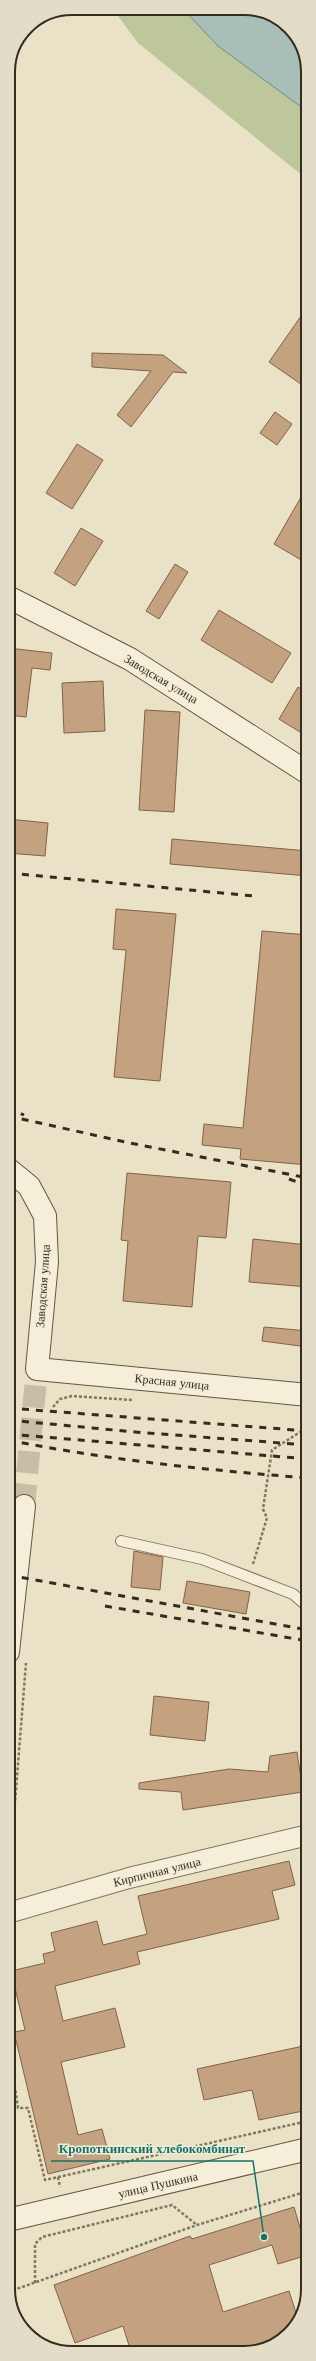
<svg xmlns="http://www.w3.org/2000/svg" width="316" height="2361" font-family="'Libre Baskerville',serif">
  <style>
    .green { fill: #bec79b }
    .water { fill: #a7beb9; stroke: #6f8b86 }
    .building { fill: #c4a280; stroke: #806246 }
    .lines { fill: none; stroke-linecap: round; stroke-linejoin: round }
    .secondary-tunnel { stroke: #c6bea5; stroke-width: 22; stroke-dasharray: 22 11; stroke-linecap: butt }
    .service-casing { stroke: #83755e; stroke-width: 12 }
    .minor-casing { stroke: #83755e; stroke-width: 22 }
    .secondary-casing { stroke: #655641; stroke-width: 24 }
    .path { stroke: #83755e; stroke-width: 2.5; stroke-dasharray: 3 2; stroke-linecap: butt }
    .service { stroke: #f5efd9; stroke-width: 10 }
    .minor { stroke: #f5efd9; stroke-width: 20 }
    .secondary { stroke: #f5efd9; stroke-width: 22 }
    .rail { stroke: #352c20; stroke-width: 3; stroke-dasharray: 7 7; stroke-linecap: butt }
    .labels { text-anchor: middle; stroke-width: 3; stroke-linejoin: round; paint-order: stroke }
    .street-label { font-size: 12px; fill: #352c20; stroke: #f2ecd5 }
    .rim { fill: none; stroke: #352c20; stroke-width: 2 }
    .leader { fill: none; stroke: #0f766e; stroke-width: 1.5 }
    .callout-dot { fill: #0f766e; stroke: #f2ecd5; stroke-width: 1.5 }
    .callout-label { font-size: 13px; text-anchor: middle; font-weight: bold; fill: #0f766e; stroke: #f2ecd5; stroke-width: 3; stroke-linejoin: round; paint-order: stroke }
  </style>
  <rect width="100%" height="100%" fill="#eae2c6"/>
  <!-- green -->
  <path class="green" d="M112 8 183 9 218 46 308 112V180L138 43Z"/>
  <!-- water -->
  <path class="water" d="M183 9 260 10 292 30 308 68V112L218 46Z"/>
  <!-- building -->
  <path class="building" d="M308 306V389L269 362Z
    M92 353 163 355 187 373 173 372 131 427 117 415 151 371 92 367Z
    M275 412 292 424 277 445 260 433Z
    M77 444 103 460 72 509 46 493Z
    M308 485V564L274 544Z
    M81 528 103 541 75 586 54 573Z
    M175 564 188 572 159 619 146 611Z
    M219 610 291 653 272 683 201 640Z
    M8 648 52 653 50 670 32 668 26 717 8 715Z
    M103 681 105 731 64 733 62 683Z
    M298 687 308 693V737L279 719Z
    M145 710 180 712 174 812 139 810Z
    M8 819 48 823 45 856 8 853Z
    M172 839 308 851V876L170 864Z
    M116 909 176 914 160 1081 114 1077 126 950 113 949Z
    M262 931 308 935V1165L240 1159 241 1149 202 1145 204 1124 243 1128Z
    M127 1173 231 1182 226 1238 198 1236 192 1307 123 1301 128 1241 121 1240Z
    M253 1239 308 1245V1287L249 1282Z
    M264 1327 308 1331V1347L262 1341Z
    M134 1551 163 1557 160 1590 131 1587Z
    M187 1581 250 1592 246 1614 183 1603Z
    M154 1696 209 1702 205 1741 150 1735Z
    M297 1752 303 1792 183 1810 181 1792 139 1789V1783L229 1769 268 1772 270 1756Z
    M289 1861 295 1885 272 1891 279 1919 137 1952 140 1964 55 1986 63 2021 115 2008 125 2047 61 2062 78 2135 102 2129 110 2159 48 2174 14 2032 25 2030 11 1971 45 1963 43 1954 55 1951 51 1933 97 1921 103 1945 147 1934 138 1896Z
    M308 2045V2110L259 2120 252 2090 204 2100 197 2069Z
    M294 2207 308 2255 278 2264 272 2245 209 2265 223 2312 289 2291 297 2316 289 2334 248 2353 131 2352 123 2326 75 2343 54 2285 190 2236 192 2239Z"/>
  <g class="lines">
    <!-- secondary-tunnel -->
    <path class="secondary-tunnel" d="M24 1506 37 1369"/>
    <defs>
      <path id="service" d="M121 1541 202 1559 293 1594 308 1607"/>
      <path id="minor" d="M8 1913 129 1878 308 1835"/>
      <path id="secondary" d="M8 597 130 659 308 773
        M8 1169 29 1186 45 1216 47 1262 37 1369 308 1395
        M8 1652 24 1506
        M8 2220 308 2149"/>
    </defs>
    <!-- service casing -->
    <use href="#service" class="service-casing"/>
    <!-- minor casing -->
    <use href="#minor" class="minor-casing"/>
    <!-- secondary casing -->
    <use href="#secondary" class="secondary-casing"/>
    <!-- path -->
    <path class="path" d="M53 1407 60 1399 72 1396 132 1400
      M253 1564 267 1518 263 1509 272 1450 308 1427
      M8 1890 26 1663
      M8 2041 18 2108H28L45 2180 308 2121
      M58 2177 60 2187
      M35 2283V2244L42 2237 172 2205 197 2225
      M8 2292 197 2225 308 2191"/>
    <!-- service -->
    <use href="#service" class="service"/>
    <!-- minor -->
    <use href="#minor" class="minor"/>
    <!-- secondary -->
    <use href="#secondary" class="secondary"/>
    <!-- rail -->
    <path class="rail" d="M8 873 254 896
      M8 1108 24 1115
      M8 1116 130 1143 308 1178
      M289 1179 308 1186
      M8 1408 308 1431
      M8 1420 135 1432 308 1445
      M8 1434 308 1459
      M8 1440C108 1460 207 1470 308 1478
      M8 1575 308 1630
      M105 1606 308 1641"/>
  </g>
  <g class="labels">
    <!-- street labels -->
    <g class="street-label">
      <text transform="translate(161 679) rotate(31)" y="4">Заводская улица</text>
      <text transform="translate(43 1286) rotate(-86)" y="4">Заводская улица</text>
      <text transform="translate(172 1382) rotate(6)" y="4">Красная улица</text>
      <text transform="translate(157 1872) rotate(-14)" y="4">Кирпичная улица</text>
      <text transform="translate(158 2185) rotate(-13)" y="4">улица Пушкина</text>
    </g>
  </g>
  <!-- crop -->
  <path d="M0 0H316V2361H0ZM72 15H244A57 57 0 0 1 301 72V2289A57 57 0 0 1 244 2346H72A57 57 0 0 1 15 2289V72A57 57 0 0 1 72 15Z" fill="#e3ddc7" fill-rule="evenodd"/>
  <path class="rim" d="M72 15H244A57 57 0 0 1 301 72V2289A57 57 0 0 1 244 2346H72A57 57 0 0 1 15 2289V72A57 57 0 0 1 72 15Z"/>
  <!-- callouts -->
  <path class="leader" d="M264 2237L253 2161H51"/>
  <circle class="callout-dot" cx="264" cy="2237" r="4"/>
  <g class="callout-label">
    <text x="152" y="2153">Кропоткинский хлебокомбинат</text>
  </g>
</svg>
